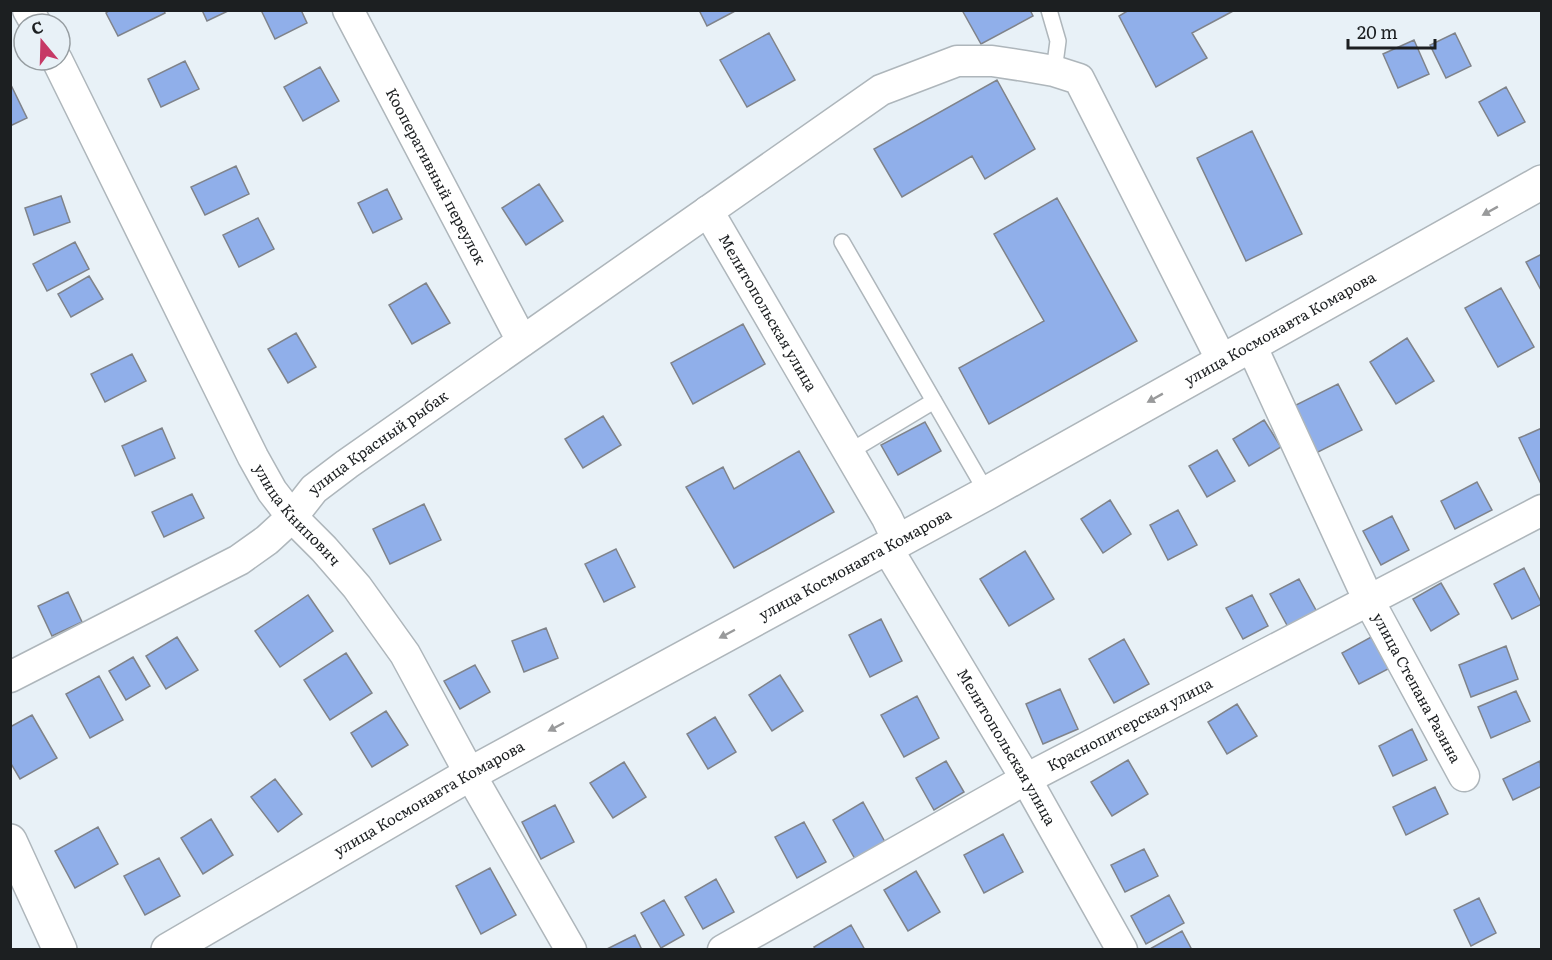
<svg xmlns="http://www.w3.org/2000/svg" width="1552" height="960" font-family="Literata,serif">
  <style>
    .building { fill: #90afea; stroke: #7f838a; stroke-width: 1.5 }
    .lines { fill: none; stroke-linecap: round; stroke-linejoin: round }
    .service-casing { stroke: #aeb6bb; stroke-width: 18 }
    .minor-casing { stroke: #aeb6bb; stroke-width: 33 }
    .secondary-casing { stroke: #aeb6bb; stroke-width: 36 }
    .service { stroke: #fff; stroke-width: 15 }
    .minor { stroke: #fff; stroke-width: 30 }
    .secondary { stroke: #fff; stroke-width: 33 }
    .oneway { fill: #999a9b }
    .labels { text-anchor: middle; stroke-width: 4.5; stroke-linejoin: round; paint-order: stroke }
    .street-label { font-size: 15px; fill: #1c1f21; stroke: #e8f1f7 }
  </style>
  <rect width="100%" height="100%" fill="#e8f1f7"/>
  <!-- building -->
  <path class="building" d="M110 10H164L165 13 118 36 106 13Z
    M202 10H230L207 21Z
    M261 10H301L307 23 275 39Z
    M699 10H737L707 26Z
    M962 10H1030L1033 16 981 44Z
    M1129 10H1235L1192 33 1207 58 1156 87 1119 16Z
    M769 33 795 80 747 107 720 60Z
    M1455 33 1471 66 1446 78 1430 45Z
    M1414 40 1429 74 1398 88 1383 54Z
    M185 61 199 89 161 107 148 79Z
    M320 67 339 101 303 121 284 87Z
    M997 80 1035 149 985 179 972 156 902 197 874 149Z
    M10 83 27 118 10 126Z
    M1506 87 1525 122 1498 136 1479 102Z
    M1252 131 1302 234 1246 261 1197 158Z
    M236 166 249 194 205 215 191 187Z
    M539 184 563 221 526 245 502 208Z
    M387 189 402 219 373 233 358 203Z
    M61 196 70 222 34 235 25 208Z
    M1057 198 1137 341 989 424 959 368 1044 321 994 234Z
    M258 218 274 249 239 267 223 235Z
    M75 242 89 269 47 291 33 264Z
    M1542 254V292L1526 262Z
    M89 276 103 299 71 317 58 294Z
    M426 283 450 323 412 344 389 305Z
    M1501 288 1534 347 1498 367 1465 308Z
    M743 324 765 364 693 404 671 363Z
    M296 333 316 367 288 383 268 349Z
    M1407 338 1434 381 1396 404 1370 362Z
    M132 354 146 381 105 402 91 374Z
    M1338 384 1362 430 1314 454 1290 408Z
    M603 416 621 445 583 468 565 439Z
    M1264 420 1281 447 1249 466 1233 439Z
    M925 422 941 451 898 475 881 445Z
    M162 428 175 458 135 476 122 446Z
    M1542 428V483L1541 484 1519 438Z
    M1217 450 1235 481 1207 497 1189 466Z
    M799 451 834 512 734 568 686 487 723 467 734 489Z
    M1477 482 1492 510 1455 529 1441 501Z
    M192 494 204 518 164 537 152 512Z
    M1110 500 1131 534 1103 553 1081 519Z
    M424 504 441 540 390 564 373 529Z
    M1178 510 1197 545 1168 560 1150 525Z
    M1392 516 1409 550 1381 565 1363 531Z
    M616 549 635 587 604 602 585 564Z
    M1025 551 1054 599 1009 626 980 579Z
    M1524 568 1542 604 1512 619 1494 584Z
    M1299 579 1317 612 1288 627 1270 594Z
    M1441 583 1459 614 1431 631 1413 599Z
    M68 592 82 622 52 636 38 606Z
    M308 595 333 631 280 667 255 631Z
    M1252 595 1268 626 1243 639 1226 608Z
    M881 619 902 661 870 677 849 635Z
    M546 628 558 658 524 672 512 641Z
    M1373 636 1390 668 1359 684 1342 653Z
    M177 637 198 670 166 689 146 656Z
    M1124 639 1149 684 1114 703 1089 659Z
    M1506 646 1518 679 1471 697 1459 665Z
    M346 653 372 693 330 720 304 680Z
    M133 657 150 686 126 700 109 671Z
    M475 665 490 692 460 709 444 681Z
    M780 675 803 711 772 731 749 695Z
    M99 676 123 720 90 738 66 694Z
    M1060 689 1078 729 1043 744 1026 704Z
    M1516 691 1530 721 1491 738 1478 707Z
    M917 696 939 738 904 757 881 715Z
    M1237 704 1257 736 1227 754 1208 722Z
    M386 711 408 745 372 767 351 733Z
    M32 715 57 758 20 779 10 762V727Z
    M715 717 736 752 708 769 687 734Z
    M1412 729 1427 760 1393 776 1379 746Z
    M1128 760 1148 794 1112 816 1091 782Z
    M946 761 964 792 934 810 916 778Z
    M1540 761 1542 786 1513 800 1503 779Z
    M624 762 646 797 613 818 590 783Z
    M275 779 302 814 278 832 251 797Z
    M1435 787 1448 814 1406 835 1393 807Z
    M863 802 885 842 855 859 833 820Z
    M555 805 574 842 541 859 522 822Z
    M211 819 233 855 203 874 181 838Z
    M804 822 826 862 797 878 775 837Z
    M98 827 118 864 75 888 55 851Z
    M1003 834 1023 872 984 893 964 855Z
    M1144 849 1158 876 1125 892 1111 865Z
    M159 858 180 896 145 915 124 876Z
    M490 868 516 915 481 934 456 886Z
    M916 871 940 912 908 931 884 890Z
    M716 879 734 912 703 929 685 897Z
    M1169 895 1184 923 1146 944 1131 916Z
    M1479 898 1496 933 1471 946 1454 910Z
    M664 900 684 935 661 948 641 913Z
    M851 925 865 950H816L814 947Z
    M1182 931 1192 950H1148Z
    M635 935 642 950H605Z"/>
  <g class="lines">
    <defs>
      <path id="service" d="M1049 10 1058 41 1054 71
        M842 242 987 493
        M849 452 934 401"/>
      <g id="minor">
        <path d="M28 10 36 24"/>
        <path id="s1" d="M348 10 522 341"/>
        <path id="s2" d="M57 60 253 457 272 491 292 517 324 549 357 587 405 654 470 774 571 950"/>
        <path id="s3" d="M708 211 887 518 898 541"/>
        <path id="s4" d="M1251 345 1369 601 1464 776"/>
        <path id="s5" d="M887 548 1026 779 1122 950"/>
        <path id="s6" d="M10 677 239 560 267 540 292 517 314 489 347 464 881 90 957 61H992L1025 66 1054 71 1079 79 1222 361"/>
        <path id="s7" d="M723 950 1026 779 1542 510"/>
      </g>
      <g id="secondary">
        <path d="M10 841 60 950"/>
        <path id="s8" d="M168 950 470 774 987 493 1542 182"/>
      </g>
    </defs>
    <!-- service casing -->
    <use href="#service" class="service-casing"/>
    <!-- minor casing -->
    <use href="#minor" class="minor-casing"/>
    <!-- secondary casing -->
    <use href="#secondary" class="secondary-casing"/>
    <!-- service -->
    <use href="#service" class="service"/>
    <!-- minor -->
    <use href="#minor" class="minor"/>
    <!-- secondary -->
    <use href="#secondary" class="secondary"/>
  </g>
  <!-- one-way arrows -->
  <defs><path id="oneway-solid" d="M-6-.8H1V-3.2L6.5 0L1 3.2V.8H-6Z" transform="scale(1.5)"/></defs>
  <g class="oneway">
    <use href="#oneway-solid" transform="translate(1490 211) rotate(151)"/>
    <use href="#oneway-solid" transform="translate(1155 398) rotate(151)"/>
    <use href="#oneway-solid" transform="translate(727 634) rotate(152)"/>
    <use href="#oneway-solid" transform="translate(556 727) rotate(152)"/>
  </g>
  <g class="labels">
    <!-- street labels -->
    <g class="street-label">
      <text dy="5" stroke="none"><textPath href="#s1" startOffset="188">Кооперативный переулок</textPath></text>
      <text dy="5" stroke="none"><textPath href="#s3" startOffset="118">Мелитопольская улица</textPath></text>
      <text dy="5" stroke="none"><textPath href="#s8" startOffset="1274">улица Космонавта Комарова</textPath></text>
      <text dy="5" stroke="none"><textPath href="#s6" startOffset="440">улица Красный рыбак</textPath></text>
      <text dy="5" stroke="none"><textPath href="#s2" startOffset="516">улица Книпович</textPath></text>
      <text dy="5" stroke="none"><textPath href="#s8" startOffset="788">улица Космонавта Комарова</textPath></text>
      <text dy="5" stroke="none"><textPath href="#s4" startOffset="381">улица Степана Разина</textPath></text>
      <text dy="5" stroke="none"><textPath href="#s7" startOffset="465">Краснопитерская улица</textPath></text>
      <text dy="5" stroke="none"><textPath href="#s5" startOffset="232">Мелитопольская улица</textPath></text>
      <text dy="5" stroke="none"><textPath href="#s8" startOffset="302">улица Космонавта Комарова</textPath></text>
    </g>
  </g>
  <!-- border -->
  <rect width="1552" height="960" fill="none" stroke="#1c1f21" stroke-width="24"/>
  <!-- north arrow -->
  <g transform="translate(42 42) rotate(341)"><circle r="28" fill="#e8f1f7" stroke="#969da1" stroke-width="1.5"/>
  <path d="M0-4.5L10 22L0 15L-10 22Z" fill="#c63966"/>
  <text y="-9" font-size="16" font-weight="bold" text-anchor="middle" fill="#1c1f21">С</text>
  </g>
  <!-- scale -->
  <path d="M1348 39v9h87v-9" fill="none" stroke="#1c1f21" stroke-width="3"/>
  <text x="1357" y="39" font-size="18" fill="#1c1f21" stroke="#e8f1f7" stroke-width="4.5" paint-order="stroke">20 m</text>
</svg>
